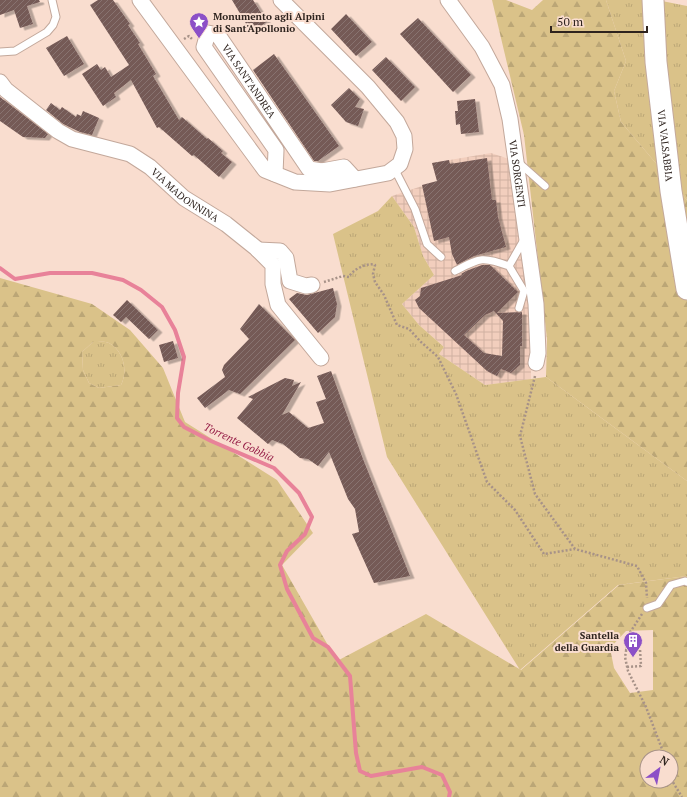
<svg xmlns="http://www.w3.org/2000/svg" width="687" height="797" font-family="'PT Serif',serif">
  <style>
    .industrial { fill: url(#industrial-grid) }
    .grass { fill: url(#grass-tufts) }
    .forest { fill: url(#forest-firs); fill-rule: evenodd }
    .lines { fill: none; stroke-linecap: round; stroke-linejoin: round }
    .stream { stroke: #e88299; stroke-width: 4 }
    .building { fill: url(#building-hatch); fill-rule: evenodd; filter: url(#shadow) }
    .service-casing { stroke: #c3a89b; stroke-width: 9 }
    .minor-casing { stroke: #c3a89b; stroke-width: 17 }
    .secondary-casing { stroke: #c3a89b; stroke-width: 23 }
    .path { stroke: #a79288; stroke-width: 2.5; stroke-dasharray: 2 2; stroke-linecap: butt }
    .service { stroke: #fff; stroke-width: 7 }
    .minor { stroke: #fff; stroke-width: 15 }
    .secondary { stroke: #fff; stroke-width: 21 }
    .labels { text-anchor: middle; stroke-width: 4; stroke-linejoin: round; paint-order: stroke }
    .poi-label { font-size: 10px; font-weight: bold; fill: #2e231e; stroke: #f9ddcf; text-anchor: start }
    .street-label { font-size: 10px; fill: #2e231e; stroke: #f9ddcf }
    .water-label { font-size: 11px; font-style: italic; fill: #971f48; stroke: #f9ddcf }
  </style>
  <defs>
    <pattern id="industrial-grid" width="8" height="8" patternUnits="userSpaceOnUse"><rect width="8" height="8" fill="#f2cebd"/><path d="M0 4h8M4 0v8" fill="none" stroke="#d0b1a2"/></pattern>
    <pattern id="grass-tufts" width="24" height="20" patternUnits="userSpaceOnUse"><rect width="24" height="20" fill="#dac289"/><path d="M3 7l-1-3M5 7V3M7 7l1-3M15 17l-1-3M17 17v-4M19 17l1-3" fill="none" stroke="#bba676"/></pattern>
    <pattern id="forest-firs" width="22" height="20" patternUnits="userSpaceOnUse"><rect width="22" height="20" fill="#dac289"/><path d="M5 1l3.5 6h-7zM16 11l3.5 6h-7z" fill="#bba676"/></pattern>
    <pattern id="building-hatch" width="6" height="6" patternUnits="userSpaceOnUse"><rect width="6" height="6" fill="#755a57"/><path d="M-1 1l2-2M0 6l6-6M5 7l2-2" fill="none" stroke="#887370"/></pattern>
    <filter id="shadow"><feDropShadow dx="4.5" dy="2.5" stdDeviation="0" flood-color="#0004"/></filter>
  </defs>
  <rect width="100%" height="100%" fill="#f9ddcf"/>
  <!-- industrial -->
  <path class="industrial" d="M491 153 509 159 530 296 531 379 485 385 439 354 444 347 419 325 402 304 434 275 423 256 414 227 392 196 437 181 432 163Z"/>
  <!-- grass -->
  <path class="grass" d="M606 0H657L687 6V200L621 122 614 91 626 61Z
    M392 196 414 227 423 256 434 275 402 304 419 325 444 347 439 354 485 385 546 377 687 481V576L618 585 520 670 387 457 333 234 378 211Z
    M93 342C98 342 105 341 109 343 124 351 128 371 121 385L99 388 89 383 83 370 82 352Z"/>
  <!-- forest -->
  <path class="forest" d="M492 0H506L532 10 543 0H606L626 61 614 91 621 122 687 200V481L546 377 547 339 524 135Z
    M0 278 92 304 130 330 163 368 185 422 277 480 313 533 282 565 337 661 426 614 521 670 619 585 687 576V797H0ZM93 342C98 342 105 341 109 343 124 351 128 371 121 385L99 388 89 383 83 370 82 352ZM653 630V690L630 693 614 668 610 648 626 631ZM647 757H671V781H647Z"/>
  <g class="lines">
    <!-- stream -->
    <path class="stream" d="M0 268 15 279 50 273H92L123 280 141 290 162 307 175 330 184 357 178 393 177 418 184 427 211 441 274 468 299 493 312 517 305 534 287 551 280 565 287 589 313 638 328 647 350 676 356 753 360 771 371 776 422 767 442 775 450 792 449 797"/>
  </g>
  <!-- building -->
  <path class="building" d="M0 0H39L40 2 27 6 33 24 20 28 14 10 0 15Z
    M98 0H113L130 24 128 25 140 43 138 44 156 74 153 76 179 120 182 117 207 139 208 138 223 151 221 153 232 162 219 177 194 155 192 156 159 127 157 128 131 80 114 93 116 97 103 106 82 74 97 64 101 70 105 67 111 77 129 65 90 5Z
    M232 0H253L267 22 251 32Z
    M346 14 372 42 356 56 331 29Z
    M418 18 471 75 453 92 400 34Z
    M67 36 84 64 64 76 46 48Z
    M274 54 339 146 318 161H314L253 70Z
    M386 57 415 87 401 101 372 70Z
    M349 88 360 99 355 107 364 109 358 126 346 122 331 105Z
    M0 97 48 134 45 138 23 137 0 121Z
    M475 99 479 132 461 134 460 124 456 125 455 111H458L457 101Z
    M51 103 60 110 62 107 76 117 77 114 81 116 83 111 99 118 92 135 80 132 63 124 46 110Z
    M487 158 492 200H496L498 217 506 247 474 256 457 265 452 254 449 237 434 241 422 185 437 181 432 163 449 160 450 164Z
    M482 265H490L518 292 497 313 522 312V346H520V365L511 373 501 369 497 376 487 371 419 308 415 300 420 296 421 288 462 275 461 274 466 271ZM494 311 503 321 502 356 484 353 464 335 485 315Z
    M333 288 337 304 335 317 318 333 289 299 297 293 307 295Z
    M127 300 158 330 149 339 126 317 121 322 113 315Z
    M259 304 295 340 240 394 229 390 205 408 197 398 225 377 222 370 224 365 249 339 240 329Z
    M173 341 178 358 164 362 159 345Z
    M331 371 363 459 410 576 374 583 352 534 359 532 355 509 348 499 329 452 318 466 308 459 300 458 283 444 272 440 268 444 237 418 253 399 248 397 285 378 294 380 292 386 301 382 282 415 289 412 308 428 324 423 316 402 326 399 317 376Z"/>
  <g class="lines">
    <defs>
      <path id="service" d="M0 52 15 51 47 32 53 25 56 17 52 0
        M518 162 545 186
        M394 168 415 209 427 244 441 257
        M455 271C480 258 482 256 509 266
        M519 308 524 291 509 266 525 238
        M647 608 658 604 671 585 685 581 687 582"/>
      <g id="minor">
        <path d="M140 0 265 170 295 182 330 184 388 173 400 164 405 149 404 136 397 122 368 87 281 0"/>
        <path id="s1" d="M448 0 482 47 502 85 510 119 536 304 538 353 536 363"/>
        <path id="s2" d="M0 82 6 90 58 131 72 139 130 154 150 167 184 198 226 224 256 248 273 265V284L278 305 321 358"/>
        <path id="s3" d="M275 174 276 150 204 47 208 33 218 35 309 169 322 171 344 167 355 179"/>
        <path d="M258 250 280 251 286 258 290 281 306 286 312 285"/>
      </g>
      <g id="secondary">
        <path id="s4" d="M653 0 656 62 671 191 687 289"/>
      </g>
    </defs>
    <!-- service casing -->
    <use href="#service" class="service-casing"/>
    <!-- minor casing -->
    <use href="#minor" class="minor-casing"/>
    <!-- secondary casing -->
    <use href="#secondary" class="secondary-casing"/>
    <!-- path -->
    <path class="path" d="M184 39 189 36 192 39
      M324 282 343 276 349 277C352 270 367 262 375 265L373 274 375 282 384 295 397 325 409 329 421 342 438 357 456 394 487 482 515 510 544 554 575 549
      M535 376 520 436 535 494 575 549 637 566 646 583 647 598
      M642 614 629 634 625 657 628 671 646 707 665 757
      M625 650 640 649 641 666 627 667
      M671 779 682 797"/>
    <!-- service -->
    <use href="#service" class="service"/>
    <!-- minor -->
    <use href="#minor" class="minor"/>
    <!-- secondary -->
    <use href="#secondary" class="secondary"/>
  </g>
  <!-- icons -->
  <defs>
    <symbol id="sight-pin" viewBox="-11 -11 22 30"><path d="M0 17L-7.5 6A9.5 9.5 0 1 1 7.5 6Z" fill="#8c50c7" stroke="#f9ddcf"/><path d="M0-6L1.8-2.2L6-1.7L2.9 1.2L3.7 5.4L0 3.3L-3.7 5.4L-2.9 1.2L-6-1.7L-1.8-2.2Z" fill="#fff"/></symbol>
    <symbol id="building-pin" viewBox="-11 -11 22 30"><path d="M0 17L-7.5 6A9.5 9.5 0 1 1 7.5 6Z" fill="#8c50c7" stroke="#f9ddcf"/><path d="M-4-6H4V6H1V3H-1V6H-4ZM-2.5-4.3h1.7v1.8h-1.7ZM.8-4.3h1.7v1.8H.8ZM-2.5-1h1.7V.8h-1.7ZM.8-1h1.7V.8H.8Z" fill="#fff"/></symbol>
  </defs>
  <g fill-rule="evenodd">
    <use href="#sight-pin" x="188" y="11" width="22" height="30"/>
    <use href="#building-pin" x="622" y="630" width="22" height="30"/>
  </g>
  <g class="labels">
    <!-- poi labels -->
    <g class="poi-label">
      <text x="213" y="20">Monumento agli Alpini<tspan x="213" dy="12">di Sant'Apollonio</tspan></text>
      <text x="619" y="639" text-anchor="end">Santella<tspan x="619" dy="12">della Guardia</tspan></text>
    </g>
    <!-- street labels -->
    <g class="street-label">
      <text dy="4" stroke="none"><textPath href="#s3" startOffset="230">VIA SANT'ANDREA</textPath></text>
      <text dy="4" stroke="none"><textPath href="#s4" startOffset="146">VIA VALSABBIA</textPath></text>
      <text dy="4" stroke="none"><textPath href="#s1" startOffset="191">VIA SORGENTI</textPath></text>
      <text dy="4" stroke="none"><textPath href="#s2" startOffset="221">VIA MADONNINA</textPath></text>
    </g>
    <!-- water labels -->
    <g class="water-label">
      <text transform="translate(239 442) rotate(25)" y="4">Torrente Gobbia</text>
    </g>
  </g>
  <!-- north arrow -->
  <g transform="translate(659 769) rotate(32)"><circle r="19" fill="#f9ddcf" stroke="#a89388"/>
  <path d="M0-3L7 15L0 10L-7 15Z" fill="#8c50c7"/>
  <text y="-6" font-size="11" font-weight="bold" text-anchor="middle" fill="#2e231e">N</text>
  </g>
  <!-- scale -->
  <path d="M551 26v6h96v-6" fill="none" stroke="#2e231e" stroke-width="2"/>
  <text x="557" y="26" font-size="12" fill="#2e231e" stroke="#f9ddcf" stroke-width="3" paint-order="stroke">50 m</text>
</svg>
